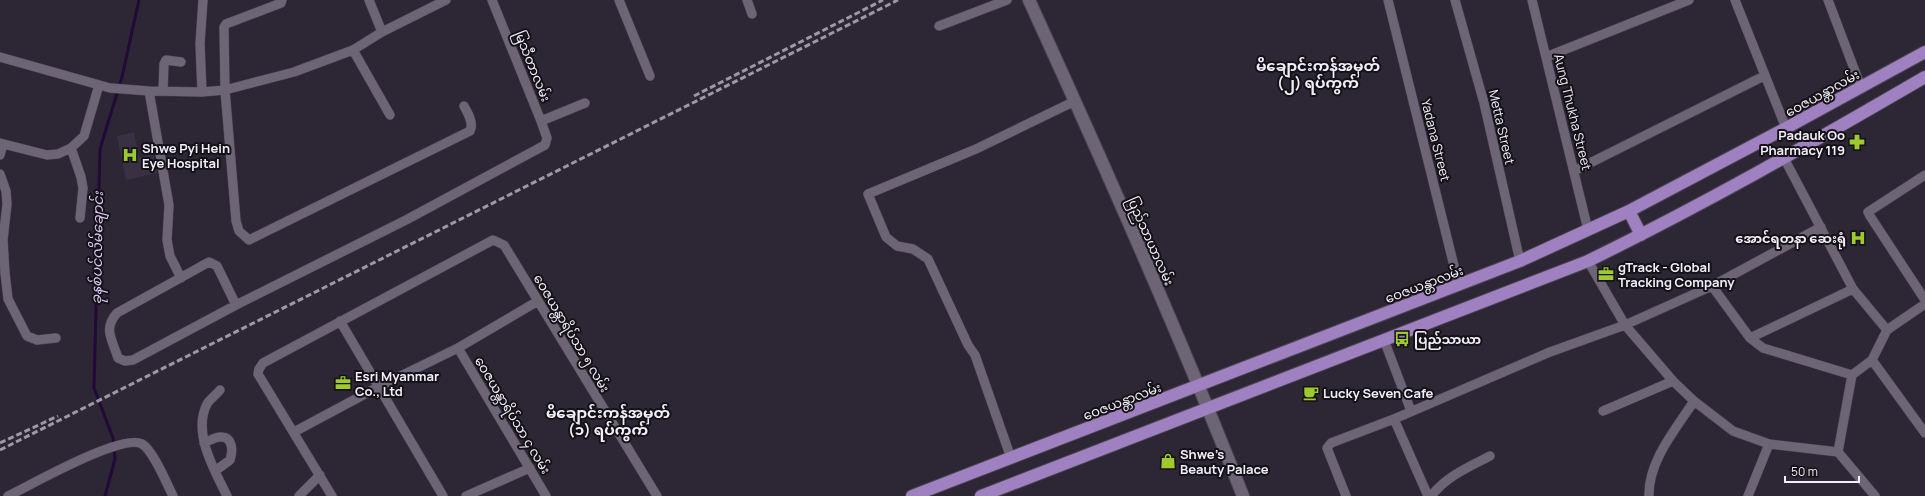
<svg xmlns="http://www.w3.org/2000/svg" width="1925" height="496" font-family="Manrope,'Noto Sans Myanmar',sans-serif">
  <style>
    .built { fill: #393044 }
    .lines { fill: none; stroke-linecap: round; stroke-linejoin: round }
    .stream { stroke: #220937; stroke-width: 3 }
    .street-casing { stroke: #4a4551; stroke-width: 10 }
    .secondary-casing { stroke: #4a4551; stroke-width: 14 }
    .primary-casing { stroke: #4a4551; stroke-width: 14 }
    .street { stroke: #6d6576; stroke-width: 9 }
    .secondary { stroke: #6d6576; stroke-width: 12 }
    .primary { stroke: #9f81c1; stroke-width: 12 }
    .rail { stroke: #9d98a4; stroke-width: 3; stroke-dasharray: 6 3; stroke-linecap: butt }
    .labels { text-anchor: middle; stroke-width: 4; stroke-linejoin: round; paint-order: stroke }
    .street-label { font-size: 13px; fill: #f3eff9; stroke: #141117 }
    .poi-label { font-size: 13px; font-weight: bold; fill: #f3eff9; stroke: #141117; text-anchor: start }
    .water-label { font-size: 14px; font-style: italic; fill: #ddc8f8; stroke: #141117 }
    .quarter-label { font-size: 15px; font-weight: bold; fill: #f3eff9; stroke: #141117 }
  </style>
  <rect width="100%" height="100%" fill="#2d2635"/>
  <!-- built -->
  <path class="built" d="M134 132 139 157 153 154 157 173 126 180 117 136Z"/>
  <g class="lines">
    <!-- stream -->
    <path class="stream" d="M105 496 115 459 113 438 94 388 100 149 122 77 139 0"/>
    <defs>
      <path id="street" d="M282 0 281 3 226 24 224 27 225 90 236 221 239 231 249 240 470 131C474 123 468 113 464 106
        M369 0 382 32
        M619 0 650 76
        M747 0 752 14
        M1388 0 1459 286
        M1455 0 1484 103 1520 261
        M1532 0 1588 230
        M1735 0 1786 128
        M1828 0 1861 87
        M939 26 1007 0
        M353 50 390 115
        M0 57 110 88 149 91 202 92 225 90 294 72 353 50 382 32 446 0
        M1546 57 1689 0
        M149 91 169 205 167 240 170 256 181 278
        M163 91 164 64 166 60 181 62
        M202 92 200 44 203 0
        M541 121 585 103
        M0 143 47 155 58 154 71 148 84 136 99 85
        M71 148 81 177 83 188 80 218
        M0 155 3 144
        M1784 158 1853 289 1887 330
        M1574 171 1764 76
        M0 174 6 191 7 204 3 240 5 273 8 299 27 336 37 340 56 338
        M1925 175 1868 212 1870 216 1925 300
        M1588 261 1625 325 1673 381 1694 401 1733 431 1769 444 1838 452 1875 496
        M1712 286 1750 338 1763 348 1852 375
        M236 305 217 266 209 262 117 313C103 329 112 339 118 358L125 361 133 360 236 305 406 220 545 145 547 138 541 121 492 0
        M340 321 443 496
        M1750 338 1853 289
        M1384 340 1411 411
        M458 348 546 496
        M1872 360 1925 433
        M220 390C216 395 210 399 207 404 192 433 215 471 227 496
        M1603 411 1673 381
        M1394 419 1428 496
        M294 432 378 387 458 348 538 301
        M204 443C209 441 215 437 220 437 233 436 233 451 230 460L215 471
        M1838 452 1852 375 1872 360 1887 330 1925 304
        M1011 458 975 355 968 345 928 259 913 249 897 246 886 237 868 194 976 149 1075 101
        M8 496C31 485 122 433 142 444 153 450 167 484 173 496
        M299 496 320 475
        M332 496 258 374 259 369 263 363 493 240 504 245 657 496
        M466 496 530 468
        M1346 496 1327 448 1331 443 1394 419 1550 352 1625 325 1712 286 1821 227
        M1431 496C1446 477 1468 467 1490 456
        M1649 496C1648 461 1676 429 1694 401
        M1748 496 1769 444"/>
      <path id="secondary" d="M1029 0C1104 164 1177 328 1243 496"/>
      <path id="primary" d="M1629 211 1641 235
        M912 496 1520 261 1629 211 1786 128 1925 52
        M981 496 1588 261C1703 205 1815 141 1925 77"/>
    </defs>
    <!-- street casing -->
    <use href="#street" class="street-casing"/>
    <!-- secondary casing -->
    <use href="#secondary" class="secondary-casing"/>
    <!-- primary casing -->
    <use href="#primary" class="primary-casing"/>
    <!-- street -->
    <use href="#street" class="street"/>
    <!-- secondary -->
    <use href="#secondary" class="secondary"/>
    <!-- primary -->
    <use href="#primary" class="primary"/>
    <!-- rail -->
    <path class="rail" d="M694 96 883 0
      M0 443 58 416
      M0 450 898 0"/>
  </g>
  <!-- icons -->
  <defs>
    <symbol id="pharmacy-bare" viewBox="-9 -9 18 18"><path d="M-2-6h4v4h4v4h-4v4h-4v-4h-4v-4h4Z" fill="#9eca2f" stroke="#141117" stroke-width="2.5" paint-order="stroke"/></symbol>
    <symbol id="hospital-bare" viewBox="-9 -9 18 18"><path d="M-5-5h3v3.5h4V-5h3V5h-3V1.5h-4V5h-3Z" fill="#9eca2f" stroke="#141117" stroke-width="2.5" paint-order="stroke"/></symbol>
    <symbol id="office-bare" viewBox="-9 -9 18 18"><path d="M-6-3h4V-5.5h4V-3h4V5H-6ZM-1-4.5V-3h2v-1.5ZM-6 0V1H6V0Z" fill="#9eca2f" stroke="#141117" stroke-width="2.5" paint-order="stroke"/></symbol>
    <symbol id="bus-bare" viewBox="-9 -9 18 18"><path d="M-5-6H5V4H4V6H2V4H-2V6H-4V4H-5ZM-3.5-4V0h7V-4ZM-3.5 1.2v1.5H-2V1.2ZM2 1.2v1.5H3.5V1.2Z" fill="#9eca2f" stroke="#141117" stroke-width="2.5" paint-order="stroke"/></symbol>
    <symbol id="cafe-bare" viewBox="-9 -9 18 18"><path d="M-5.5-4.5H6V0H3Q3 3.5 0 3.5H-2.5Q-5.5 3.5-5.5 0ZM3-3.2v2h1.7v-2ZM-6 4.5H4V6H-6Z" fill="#9eca2f" stroke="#141117" stroke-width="2.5" paint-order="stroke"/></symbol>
    <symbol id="shop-bare" viewBox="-9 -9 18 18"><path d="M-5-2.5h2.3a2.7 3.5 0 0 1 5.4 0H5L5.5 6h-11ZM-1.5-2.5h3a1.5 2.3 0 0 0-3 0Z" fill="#9eca2f" stroke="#141117" stroke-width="2.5" paint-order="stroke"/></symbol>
  </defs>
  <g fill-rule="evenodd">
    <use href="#pharmacy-bare" x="1846" y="131" width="22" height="22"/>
    <use href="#hospital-bare" x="119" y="144" width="22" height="22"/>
    <use href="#hospital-bare" x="1847" y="227" width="22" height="22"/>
    <use href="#office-bare" x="1595" y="263" width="22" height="22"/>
    <use href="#bus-bare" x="1391" y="328" width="22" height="22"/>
    <use href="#office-bare" x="332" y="372" width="22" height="22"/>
    <use href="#cafe-bare" x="1300" y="382" width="22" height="22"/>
    <use href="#shop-bare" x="1157" y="450" width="22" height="22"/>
  </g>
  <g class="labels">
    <!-- street labels -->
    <g class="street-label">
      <text transform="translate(533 66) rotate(68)" y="5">မြသီတာလမ်း</text>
      <text transform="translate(1822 93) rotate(-29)" y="5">ဝေဇယန္တာလမ်း</text>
      <text transform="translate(1573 112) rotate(76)" y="5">Aung Thukha Street</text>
      <text transform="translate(1502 127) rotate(77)" y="5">Metta Street</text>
      <text transform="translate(1436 140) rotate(76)" y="5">Yadana Street</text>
      <text transform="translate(1151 241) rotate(66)" y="5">ပြည်သာယာလမ်း</text>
      <text transform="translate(1424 284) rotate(-21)" y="5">ဝေဇယန္တာလမ်း</text>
      <text transform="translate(572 333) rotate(59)" y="5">ဝေဇယန္တာရိပ်သာ ၅ လမ်း</text>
      <text transform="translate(1122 401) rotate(-21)" y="5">ဝေဇယန္တာလမ်း</text>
      <text transform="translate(513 415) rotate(59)" y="5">ဝေဇယန္တာရိပ်သာ ၄ လမ်း</text>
    </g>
    <!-- poi labels -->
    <g class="poi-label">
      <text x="1845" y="140" text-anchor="end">Padauk Oo<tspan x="1845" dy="15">Pharmacy 119</tspan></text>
      <text x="142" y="153">Shwe Pyi Hein<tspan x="142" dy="15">Eye Hospital</tspan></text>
      <text x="1846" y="243" text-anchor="end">အောင်ရတနာ ဆေးရုံ</text>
      <text x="1618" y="272">gTrack - Global<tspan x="1618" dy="15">Tracking Company</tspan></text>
      <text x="1414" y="344">ပြည်သာယာ</text>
      <text x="355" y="381">Esri Myanmar<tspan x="355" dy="15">Co., Ltd</tspan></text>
      <text x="1323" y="398">Lucky Seven Cafe</text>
      <text x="1180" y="459">Shwe’s<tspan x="1180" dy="15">Beauty Palace</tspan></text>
    </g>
    <!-- water labels -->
    <g class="water-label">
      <text transform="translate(97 248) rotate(-89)" y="5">ခုနစ်ပင်လိမ်ချောင်း</text>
    </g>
    <!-- quarter labels -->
    <g class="quarter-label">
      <text x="1318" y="71">မိချောင်းကန်အမှတ်<tspan x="1318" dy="17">(၂) ရပ်ကွက်</tspan></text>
      <text x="608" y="418">မိချောင်းကန်အမှတ်<tspan x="608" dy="17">(၁) ရပ်ကွက်</tspan></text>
    </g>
  </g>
  <!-- scale -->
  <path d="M1785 476v6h74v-6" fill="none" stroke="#f3eff9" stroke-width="2"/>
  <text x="1791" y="476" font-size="12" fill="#f3eff9" stroke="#141117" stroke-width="3" paint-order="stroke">50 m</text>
</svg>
